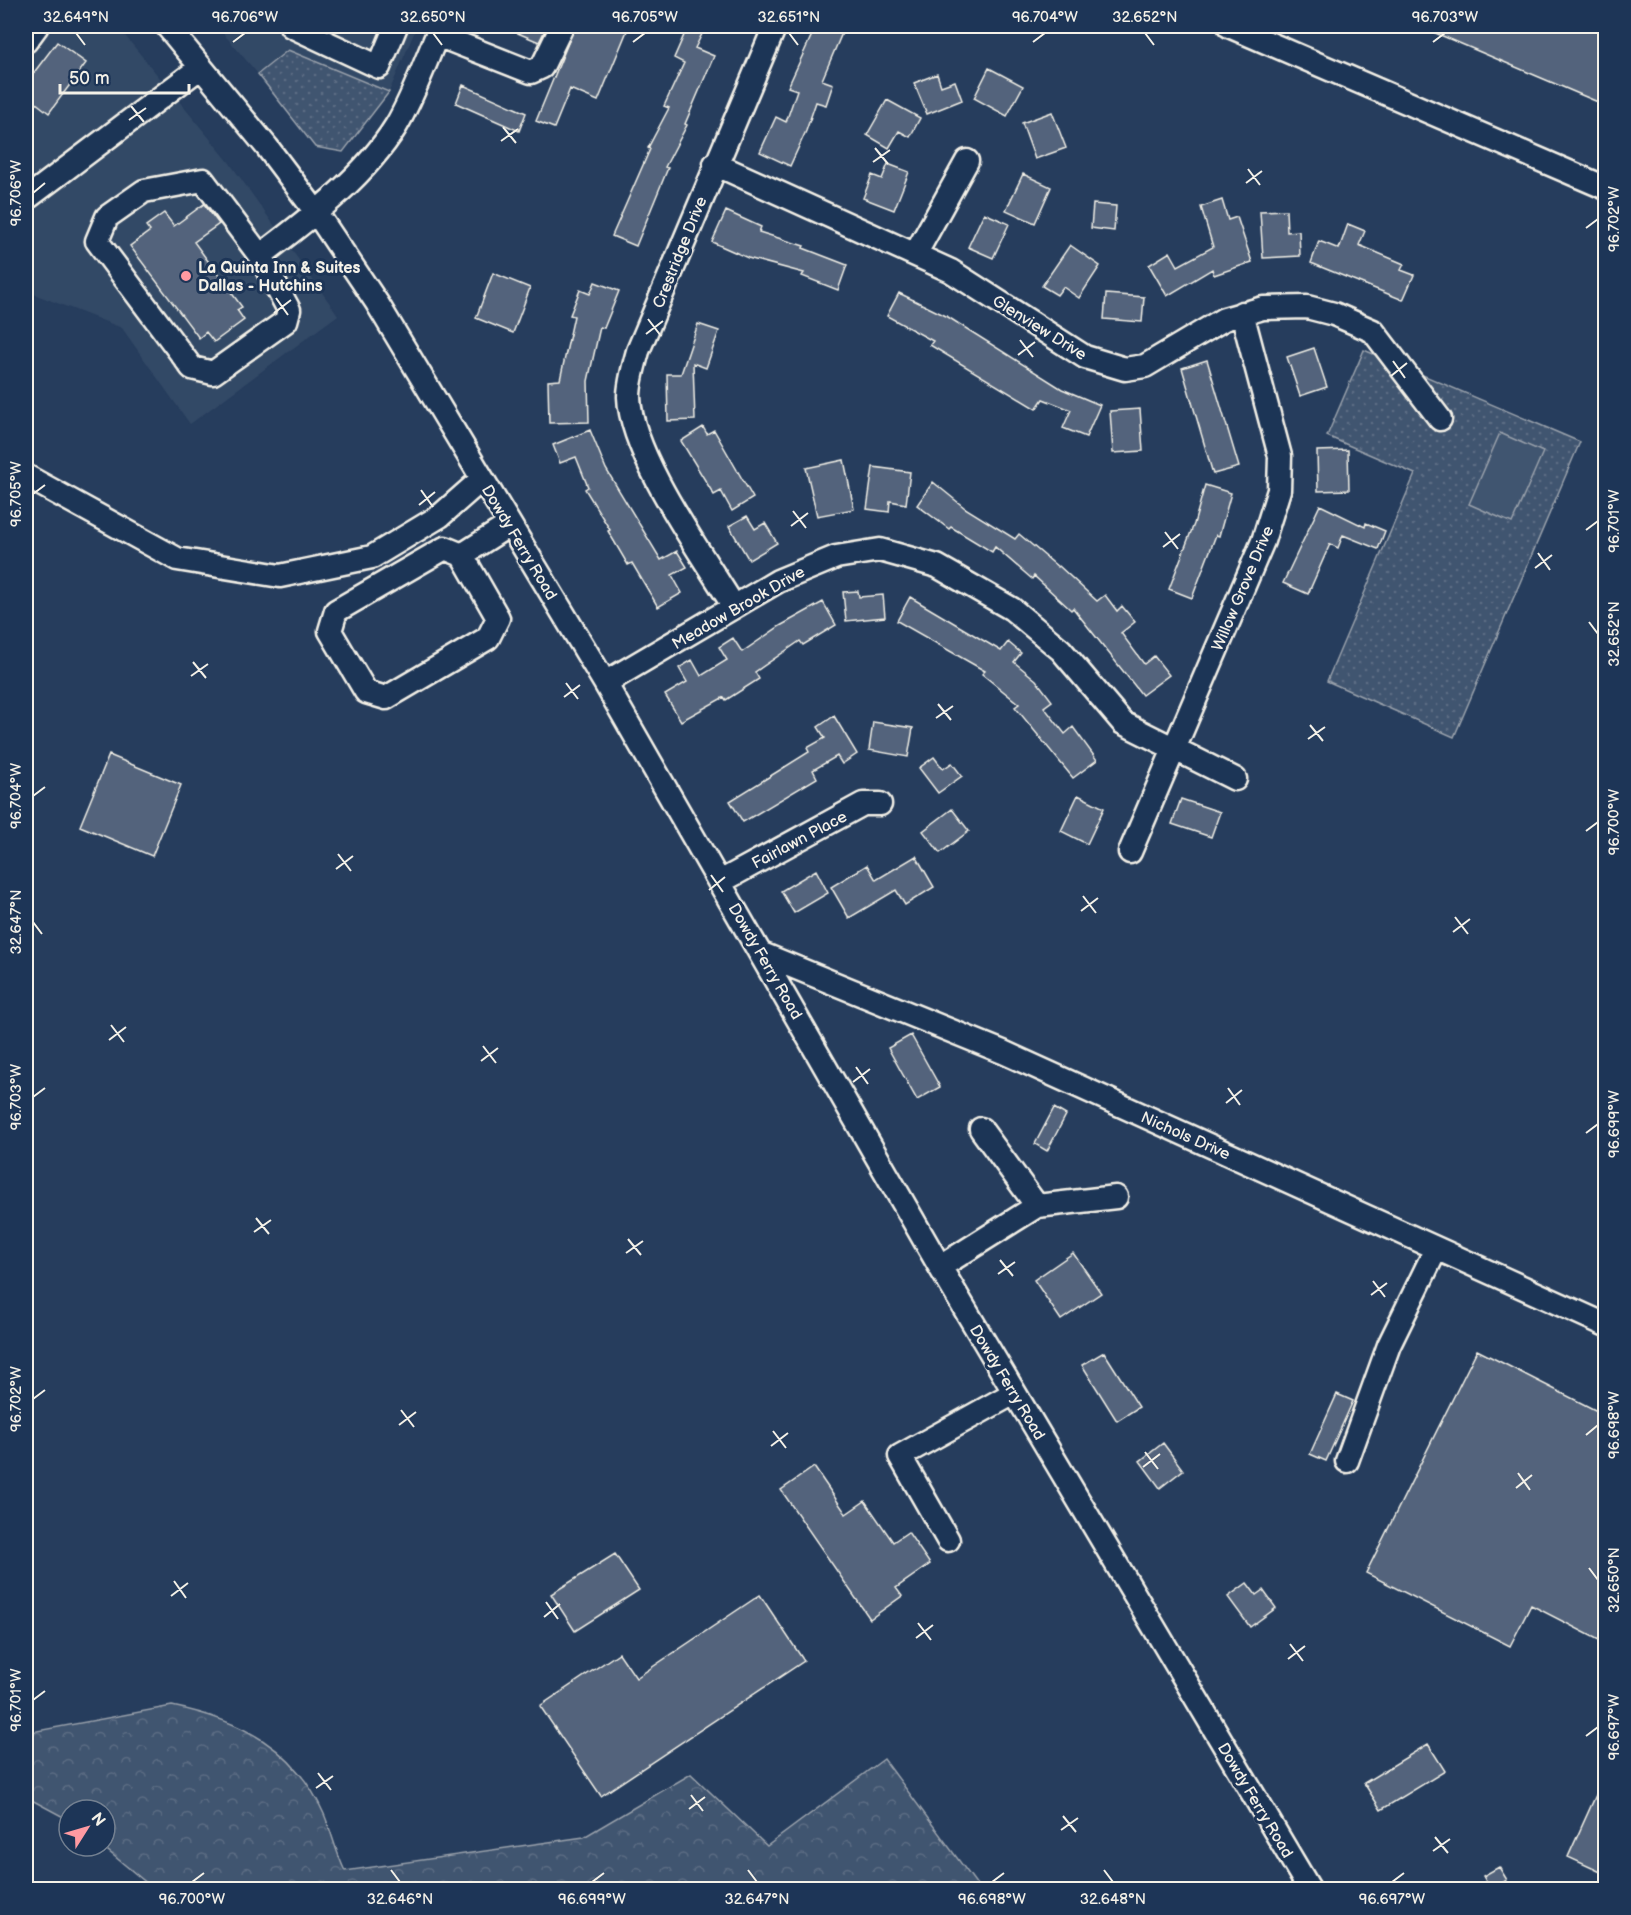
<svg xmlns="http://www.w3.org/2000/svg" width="1631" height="1915" font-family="'Balsamiq Sans',sans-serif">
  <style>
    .built { fill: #334966 }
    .grass { fill: url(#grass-dots); stroke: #9aa2ac; stroke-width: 1.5 }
    .forest { fill: url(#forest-crowns); stroke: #9aa2ac; stroke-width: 1.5 }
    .garden { fill: #40546f; stroke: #9aa2ac; stroke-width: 1.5 }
    .building { fill: #52647b; stroke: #f4f1e8; stroke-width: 1.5 }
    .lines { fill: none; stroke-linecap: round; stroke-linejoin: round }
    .minor-casing { stroke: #f4f1e8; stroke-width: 27 }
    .minor { stroke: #1d3557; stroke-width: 22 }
    .ticks { fill: none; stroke: #f4f1e8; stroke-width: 2 }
    .poi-dot { fill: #ff9aa2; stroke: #1d3557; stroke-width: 2 }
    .labels { text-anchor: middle; stroke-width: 6; stroke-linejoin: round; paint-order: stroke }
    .street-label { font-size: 16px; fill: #f4f1e8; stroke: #1d3557 }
    .poi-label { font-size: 16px; font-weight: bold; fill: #f4f1e8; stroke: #1d3557; text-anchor: start }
    .neatline { fill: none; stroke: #f4f1e8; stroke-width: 2 }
    .ticks-label { font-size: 15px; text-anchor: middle; fill: #f4f1e8 }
  </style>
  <defs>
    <pattern id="grass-dots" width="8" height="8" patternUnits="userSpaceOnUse" patternTransform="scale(1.5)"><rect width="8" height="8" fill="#40546f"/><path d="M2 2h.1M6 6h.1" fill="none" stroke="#5c6d84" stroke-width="1.8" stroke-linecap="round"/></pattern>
    <pattern id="forest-crowns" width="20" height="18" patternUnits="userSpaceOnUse" patternTransform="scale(1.5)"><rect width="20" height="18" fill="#40546f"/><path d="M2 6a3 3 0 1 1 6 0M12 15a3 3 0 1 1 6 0" fill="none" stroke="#5c6d84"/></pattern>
  </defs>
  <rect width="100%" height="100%" fill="#263d5d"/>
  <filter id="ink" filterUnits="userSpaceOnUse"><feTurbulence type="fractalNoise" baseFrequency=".0167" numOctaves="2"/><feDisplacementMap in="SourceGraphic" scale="12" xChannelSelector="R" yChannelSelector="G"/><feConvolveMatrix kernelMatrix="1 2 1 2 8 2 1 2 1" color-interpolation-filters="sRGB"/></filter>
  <g filter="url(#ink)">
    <!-- built -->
    <path class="built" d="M26 26H117L229 162 338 315 190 424 122 328 26 291Z
      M217 26H417L389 92 288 50 258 74Z"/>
    <!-- grass -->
    <path class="grass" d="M288 50 389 92 343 152 315 147 258 74Z
      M1364 350 1580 442 1454 737 1327 681 1415 474 1327 436Z"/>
    <!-- forest -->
    <path class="forest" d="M172 1706C241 1720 295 1748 324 1814 332 1833 336 1853 345 1871L584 1837 691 1774 767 1846 884 1759 980 1889H154L102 1846H105V1810H69V1820L26 1797V1733Z"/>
    <!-- garden -->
    <path class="garden" d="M1500 433 1543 452 1512 523 1469 504Z"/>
    <!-- building -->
    <path class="building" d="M501 26H547L539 42Z
      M575 26H629L598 101 570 89 554 128 536 121Z
      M688 26H706L695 48 714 56 685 124 687 125 665 167 668 168 636 246 612 236 650 149 648 148 669 108 664 106 684 63 674 58Z
      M816 26H845L822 80 833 84 826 105 816 102 806 131 790 166 760 152 776 117 786 122 797 90 788 87Z
      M1419 26H1605V105Z
      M57 42 86 63 49 113 26 95V83Z
      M989 68 1023 86 1007 116 974 98Z
      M937 74 941 86 955 81 962 100 927 114 914 83Z
      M463 85 526 113 519 131 456 103Z
      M887 100 920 118 910 137 899 131 889 148 867 135Z
      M1052 112 1066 148 1035 159 1022 123Z
      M888 164 909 172 894 210 863 198 872 175 882 179Z
      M1023 174 1051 187 1035 223 1006 210Z
      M1222 200 1228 220 1237 217 1252 262 1214 275 1212 269 1167 296 1149 265 1170 252 1178 266 1213 247 1201 207Z
      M204 204 219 224 194 242 242 307 237 310 244 320 214 342 206 332 199 338 130 246 150 231 146 226 164 213 174 226Z
      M1093 204 1116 206 1114 231 1091 228Z
      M1286 210 1287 232 1299 231 1300 256 1263 258 1260 211Z
      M726 211 761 227 759 232 804 246 803 248 847 265 838 290 802 276 804 273 748 258 712 242Z
      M984 213 1009 224 993 258 968 247Z
      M1348 224 1365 231 1359 245 1404 264 1401 270 1414 275 1403 300 1311 263 1319 241 1339 249Z
      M1070 245 1100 266 1079 298 1063 287 1057 295 1042 286Z
      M493 273 530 288 513 333 476 318Z
      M595 282 619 291 604 328 600 327 588 381 589 422 549 423 548 381 560 380 574 316 570 315 580 290 590 294Z
      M899 293 948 317 1062 389 1100 405 1086 437 1063 428 1071 410 1043 399 1036 409 930 345 933 341 887 316Z
      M1106 294 1144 297 1142 322 1104 319Z
      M698 324 719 331 706 368 693 363 695 420 668 421 667 374H681Z
      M1314 348 1327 387 1300 396 1287 357Z
      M1207 360 1239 467 1213 474 1182 368Z
      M1140 409 1143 451 1113 453 1110 411Z
      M703 427 707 434 714 430 753 498 732 511 721 491 714 495 681 441Z
      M590 430 606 469 661 560 677 551 687 567 672 575 682 593 658 607 632 563 628 565 608 531 610 530 585 489 588 487 576 457 560 463 553 445Z
      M1348 450 1349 490 1318 491 1317 451Z
      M844 460 854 509 817 516 806 468Z
      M873 467 910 472 906 504 890 501 889 512 867 509Z
      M933 482 965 508 1015 539 1019 534 1058 567 1059 566 1097 601 1105 595 1117 611 1122 606 1135 622 1121 633 1144 664 1154 656 1169 675 1142 695 1073 608 1071 610 1034 576 1032 579 995 547 992 552 951 527 949 529 917 505Z
      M1205 485 1231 493 1219 536 1216 535 1192 598 1169 589 1194 524Z
      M1320 505 1365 527 1366 523 1385 531 1378 549 1343 535 1338 548 1330 544 1308 594 1283 583Z
      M747 516 755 529 765 523 777 543 749 560 729 526Z
      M858 591 859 597 883 595 885 617 846 621 843 592Z
      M910 597 1001 651 1008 642 1021 653 1014 662 1036 680 1052 701 1044 707 1065 734 1073 727 1097 760 1073 778 1015 707 1019 704 982 674 985 671 897 621Z
      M823 602 836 625 803 645 800 641 755 672 759 679 726 700 724 697 681 721 665 695 687 682 679 668 692 660 701 676 727 660 719 647 733 638 742 652 780 626Z
      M834 716 857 754 842 764 837 756 813 770 817 778 743 822 730 801 809 752 807 748 825 738 818 727Z
      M873 722 913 728 908 757 869 750Z
      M109 755 181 785 152 856 80 826Z
      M934 757 943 769 952 763 962 776 938 793 919 768Z
      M1078 795 1104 808 1087 844 1061 831Z
      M1181 799 1220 812 1211 837 1172 824Z
      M952 809 969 831 940 853 923 831Z
      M916 856 934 887 905 905 896 890 849 918 831 887 867 865 876 880Z
      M816 870 828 893 794 913 781 891Z
      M911 1035 940 1087 917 1100 888 1048Z
      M1054 1108 1066 1115 1047 1151 1035 1144Z
      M1073 1253 1101 1293 1061 1320 1034 1280Z
      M1477 1350 1605 1415V1627L1599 1640 1531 1605 1510 1646 1366 1573Z
      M1104 1352 1139 1407 1117 1421 1082 1365Z
      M1337 1394 1353 1401 1326 1461 1310 1454Z
      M1163 1443 1183 1470 1160 1488 1140 1461Z
      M814 1467 846 1514 865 1501 893 1542 908 1532 930 1564 896 1588 902 1596 870 1619 781 1490Z
      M615 1554 639 1590 575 1631 551 1594Z
      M1247 1583 1256 1595 1263 1590 1276 1608 1250 1627 1228 1597Z
      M760 1595 804 1661 601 1796 540 1706 619 1653 636 1678Z
      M1428 1744 1445 1771 1381 1810 1364 1783Z
      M1605 1775V1874L1568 1857Z
      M1499 1867 1507 1880 1491 1890 1483 1876Z"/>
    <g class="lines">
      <defs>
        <path id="minor" d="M167 26 267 147 316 212 377 303 605 683 940 1267 1310 1890
          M291 26 379 67 396 26
          M1229 26 1606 188
          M437 35 531 72 542 67 562 26
          M26 41 37 26
          M715 164 951 271 1085 357 1125 369 1145 366 1224 319 1263 308 1307 307 1334 314 1373 331 1440 419
          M26 199 201 67
          M916 253 967 161
          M260 256 203 180 144 191 107 217 97 241 192 368 213 373 286 321 289 310 260 256C308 219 363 179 396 126 415 94 426 59 441 26
          M26 476 177 559 280 576 372 557 440 516 482 479
          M462 555 498 618 488 638 386 698 366 692 330 631 336 611 445 548 462 555 509 525
          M734 607C702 554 631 456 629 397 629 382 634 366 638 351L775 26
          M605 683 778 581 836 557 880 550 937 566 1012 609 1061 650 1123 723 1235 779
          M1130 852 1263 541 1279 490 1280 456 1242 313
          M720 882 863 804H880
          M762 954 1003 1052 1606 1325
          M981 1129 1037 1206
          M940 1267 1037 1206 1116 1197
          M1347 1461 1389 1345 1436 1249
          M948 1540 900 1456 1014 1393"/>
      </defs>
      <!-- minor casing -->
      <use href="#minor" class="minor-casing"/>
      <!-- minor -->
      <use href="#minor" class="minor"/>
    </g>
  </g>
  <!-- ticks -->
  <path class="ticks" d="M76 33 85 45M433 33 442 45M789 33 798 45M1145 33 1154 45M233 42 245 33M633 42 645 33M1033 42 1045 33M1433 42 1445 33M131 106 144 122M129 120 146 108M503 127 516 143M501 141 518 129M875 148 888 164M873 162 890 150M1248 169 1260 185M1246 183 1262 171M33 193 45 183M1586 228 1598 219M276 298 288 315M274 313 291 300M648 319 661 336M646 334 663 321M1020 340 1033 357M1018 355 1035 342M1393 361 1405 378M1391 376 1407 363M421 490 433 507M33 494 45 485M419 505 435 492M793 511 806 528M791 526 808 513M1586 530 1598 521M1165 532 1178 549M1163 547 1180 534M1538 553 1550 570M1535 568 1552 555M1589 622 1598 634M193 662 206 678M191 676 208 664M566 683 578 699M564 697 580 685M938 704 951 720M936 718 953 706M1310 725 1323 741M1308 739 1325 727M33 796 45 787M1586 831 1598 822M338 854 351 871M336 869 353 856M711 875 723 892M709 890 725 877M1083 896 1096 913M1081 911 1098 898M1455 917 1468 934M33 922 42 934M1453 932 1470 919M111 1025 124 1042M109 1040 126 1027M483 1046 496 1063M481 1061 498 1048M856 1067 868 1084M853 1082 870 1069M1228 1088 1240 1105M33 1097 45 1088M1226 1103 1242 1090M1586 1133 1598 1124M256 1218 269 1234M254 1232 271 1220M628 1239 641 1255M626 1253 643 1241M1000 1260 1013 1276M998 1274 1015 1262M1373 1281 1385 1297M1371 1295 1387 1283M33 1399 45 1390M401 1410 414 1427M399 1425 416 1412M773 1431 786 1448M1586 1435 1598 1425M771 1446 788 1433M1145 1452 1158 1469M1143 1467 1160 1454M1518 1473 1530 1490M1516 1488 1532 1475M1589 1568 1598 1580M174 1581 186 1598M171 1596 188 1583M546 1602 558 1619M544 1617 560 1604M918 1623 931 1640M916 1638 933 1625M1290 1644 1303 1661M1288 1659 1305 1646M33 1700 45 1691M1586 1736 1598 1727M318 1773 331 1790M316 1788 333 1776M691 1795 703 1811M689 1809 705 1797M1063 1816 1076 1832M1061 1830 1078 1818M1435 1837 1448 1853M1433 1851 1450 1839M391 1870 400 1882M748 1870 757 1882M1104 1870 1113 1882M192 1882 204 1873M592 1882 604 1873M992 1882 1004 1873M1392 1882 1404 1873"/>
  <!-- markers -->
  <circle class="poi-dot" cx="186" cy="276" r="6"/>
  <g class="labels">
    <!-- street labels -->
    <g class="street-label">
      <text transform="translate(679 252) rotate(-68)" y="6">Crestridge Drive</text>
      <text transform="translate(1040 327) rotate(32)" y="6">Glenview Drive</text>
      <text transform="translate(520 542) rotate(59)" y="6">Dowdy Ferry Road</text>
      <text transform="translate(1242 588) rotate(-67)" y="6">Willow Grove Drive</text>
      <text transform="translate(738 607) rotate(-30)" y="6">Meadow Brook Drive</text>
      <text transform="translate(799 839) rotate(-28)" y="6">Fairlawn Place</text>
      <text transform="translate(766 961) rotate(60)" y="6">Dowdy Ferry Road</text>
      <text transform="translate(1186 1135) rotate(24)" y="6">Nichols Drive</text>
      <text transform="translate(1008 1382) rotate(59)" y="6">Dowdy Ferry Road</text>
      <text transform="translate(1256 1800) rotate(59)" y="6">Dowdy Ferry Road</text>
    </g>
    <!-- poi labels -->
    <g class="poi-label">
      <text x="198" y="273">La Quinta Inn &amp; Suites<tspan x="198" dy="18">Dallas - Hutchins</tspan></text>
    </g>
  </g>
  <!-- margin -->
  <rect width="1631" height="1915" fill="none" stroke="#1d3557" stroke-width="66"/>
  <!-- north arrow -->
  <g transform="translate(87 1828) rotate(53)"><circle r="28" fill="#1d3557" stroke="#738091" stroke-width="1.5"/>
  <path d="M0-4.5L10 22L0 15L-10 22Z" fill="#ff9aa2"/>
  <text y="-9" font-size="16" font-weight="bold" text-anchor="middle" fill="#f4f1e8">N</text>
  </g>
  <!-- scale -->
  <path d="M60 84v9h129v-9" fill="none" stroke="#f4f1e8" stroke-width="3"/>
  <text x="69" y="84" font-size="18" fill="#f4f1e8" stroke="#1d3557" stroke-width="4.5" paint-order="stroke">50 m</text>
  <rect x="33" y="33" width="1565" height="1849" class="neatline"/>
  <g class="ticks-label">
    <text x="76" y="22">32.649°N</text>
    <text x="245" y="22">96.706°W</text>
    <text x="433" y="22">32.650°N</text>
    <text x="645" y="22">96.705°W</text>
    <text x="789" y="22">32.651°N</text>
    <text x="1045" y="22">96.704°W</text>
    <text x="1145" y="22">32.652°N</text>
    <text x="1445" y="22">96.703°W</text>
    <text transform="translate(16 193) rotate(-90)" y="5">96.706°W</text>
    <text transform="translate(1614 219) rotate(-90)" y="5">96.702°W</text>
    <text transform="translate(16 494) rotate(-90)" y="5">96.705°W</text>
    <text transform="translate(1614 521) rotate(-90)" y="5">96.701°W</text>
    <text transform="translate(1614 634) rotate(-90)" y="5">32.652°N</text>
    <text transform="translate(16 796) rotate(-90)" y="5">96.704°W</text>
    <text transform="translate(1614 822) rotate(-90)" y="5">96.700°W</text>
    <text transform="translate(16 922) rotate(-90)" y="5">32.647°N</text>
    <text transform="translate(16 1097) rotate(-90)" y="5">96.703°W</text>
    <text transform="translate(1614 1124) rotate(-90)" y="5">96.699°W</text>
    <text transform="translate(16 1399) rotate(-90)" y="5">96.702°W</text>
    <text transform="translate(1614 1425) rotate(-90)" y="5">96.698°W</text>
    <text transform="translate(1614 1580) rotate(-90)" y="5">32.650°N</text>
    <text transform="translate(16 1700) rotate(-90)" y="5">96.701°W</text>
    <text transform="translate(1614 1727) rotate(-90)" y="5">96.697°W</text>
    <text x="192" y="1904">96.700°W</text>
    <text x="400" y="1904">32.646°N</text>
    <text x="592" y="1904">96.699°W</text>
    <text x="757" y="1904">32.647°N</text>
    <text x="992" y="1904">96.698°W</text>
    <text x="1113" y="1904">32.648°N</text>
    <text x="1392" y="1904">96.697°W</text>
  </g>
</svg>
